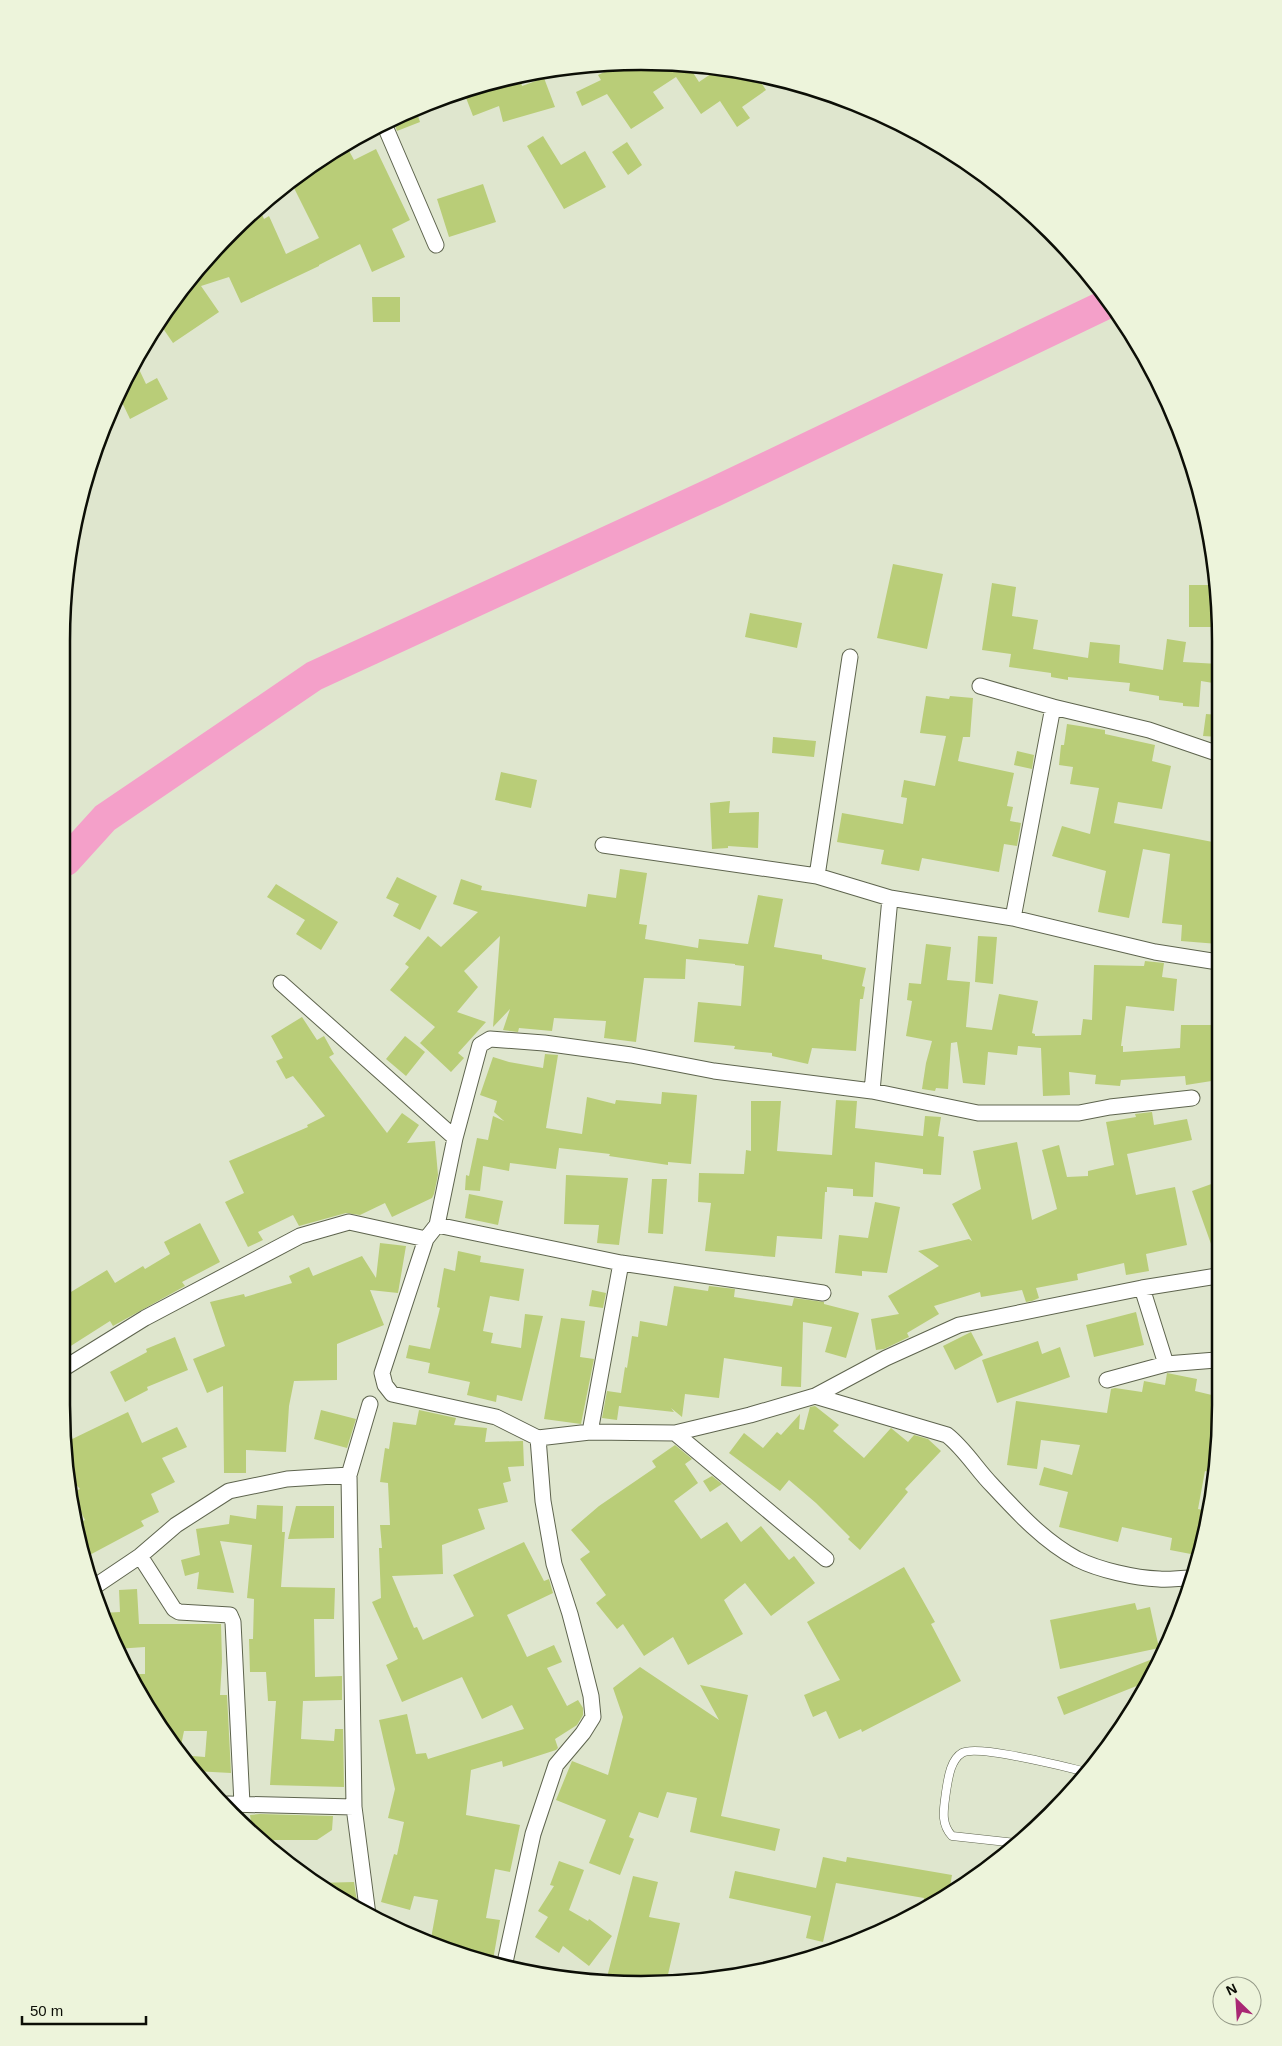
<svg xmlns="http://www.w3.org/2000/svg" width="1282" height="2046" font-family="Arial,sans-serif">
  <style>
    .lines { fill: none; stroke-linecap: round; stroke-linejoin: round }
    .river { stroke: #f4a0c9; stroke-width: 30 }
    .building { fill: #b9cd78 }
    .lane-casing { stroke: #5e644e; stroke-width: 9 }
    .street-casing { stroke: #5e644e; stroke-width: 17 }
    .lane { stroke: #fff; stroke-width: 8 }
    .street { stroke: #fff; stroke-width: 15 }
    .rim { fill: none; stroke: #0c0e06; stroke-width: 2.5 }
  </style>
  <rect width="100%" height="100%" fill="#dfe6ce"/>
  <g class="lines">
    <!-- river -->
    <path class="river" d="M66 861 105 818 314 676 714 492 1109 303"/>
  </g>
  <!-- building -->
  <path class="building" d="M679 62 694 65 690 68 699 82 718 69 756 75 766 90 742 107 750 118 737 127 720 101 701 114 676 77 653 92 664 108 631 129 607 94 582 106 576 92 601 80 598 75 621 64Z
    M520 77 522 86 544 78 555 107 503 122 499 106 473 116 463 90Z
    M416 110 420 122 397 131 393 120Z
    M543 136 561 165 585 151 606 187 564 209 527 146Z
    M627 142 642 165 628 175 612 152Z
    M347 147 354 160 376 149 410 220 392 229 405 257 372 272 360 244 319 265V266L241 303 229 277 201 286 219 312 173 343 160 324 181 288 258 206 264 219 269 216 286 254 319 238 291 182 320 162Z
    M483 184 496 222 449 237 437 199Z
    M372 297H400V322H373Z
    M137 365 146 384 157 378 168 399 130 419 119 396Z
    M893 564 943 574 927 649 877 638Z
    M992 583 1016 587 1012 616 1038 620 1033 649 1088 658 1090 642 1120 645 1119 663 1163 670 1167 639 1186 642 1183 662 1219 664V684L1201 681 1199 707 1183 706V703L1159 700V696L1129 691 1130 683 1068 677V680L1051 677V673L1009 667 1011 654 982 650Z
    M1189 585H1216L1219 603V627H1189Z
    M750 613 802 623 797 648 745 637Z
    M926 696 949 699 950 696 973 698 970 737H963L958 761 1014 773 1007 806 1013 807 1010 821 1021 823 1017 846 1004 844 999 872 922 858 919 871 881 864 884 850 837 842 842 813 903 824 907 798 901 797 904 780 935 786 946 736 920 733Z
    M1206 714 1219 715V737L1203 736Z
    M1067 724 1105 730V734L1155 745 1152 761 1171 766 1162 809 1118 802 1114 823 1218 843V944L1181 941 1182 925 1162 923 1170 854 1143 849 1129 918 1098 912 1106 871 1052 856 1062 826 1090 834 1099 788 1070 784 1073 767 1059 765 1061 745H1064Z
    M773 737 816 741 814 757 772 753Z
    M1017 751 1034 755 1032 769 1014 765Z
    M501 772 537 780 531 808 495 800Z
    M730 801 729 813 759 812 758 848 728 846V848L712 849 710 803Z
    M620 869 647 873 639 924 647 925 645 939 698 948 699 939 748 944 758 895 783 899 774 947 822 955V959L866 968 862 986 865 987 863 999H860L856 1051 812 1048 808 1064 772 1056V1053L734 1049 735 1046 694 1042 698 1002 741 1006 744 966 735 965V964L686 959 685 979 644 978 636 1042 604 1038 606 1021 554 1018 552 1031 519 1028 518 1032 503 1030 510 1009 493 1027 500 936 464 971 478 987 457 1012 486 1022 458 1053 464 1058 451 1072 420 1043 435 1027 390 990 409 967 405 964 428 936 441 947 478 912 453 904 461 879 482 886 481 890 586 907 588 894 616 898Z
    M397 877 437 896 420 930 393 916 399 904 386 898Z
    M276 884 338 922 321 950 296 934 305 920 267 897Z
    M978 936 997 937 993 984 975 982Z
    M926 944 951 947 947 980 970 982 966 1027 992 1030 999 994 1038 1001 1032 1033 1035 1034V1036L1081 1035 1083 1019 1092 1020 1094 965 1144 966 1145 961 1164 963 1162 977 1177 979 1174 1011 1126 1006 1121 1046H1123V1052L1180 1048 1181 1025H1218V1080L1186 1085 1185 1076 1121 1080 1120 1086 1095 1084 1096 1075 1069 1072 1070 1095 1043 1096 1041 1048 1018 1046 1017 1055 988 1052 985 1085 963 1083 957 1042 951 1043 948 1089 936 1088 935 1091 922 1089 926 1063 932 1041 906 1036 912 1001 907 1000 909 983 921 984Z
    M302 1017 317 1040 324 1036 334 1054 329 1057 387 1133 402 1113 419 1125 407 1143 435 1141 438 1175 434 1194 432 1198 392 1217 385 1203 360 1215 346 1213 299 1226 293 1215 258 1232 263 1240 248 1247 225 1202 244 1193 229 1161 308 1127 307 1125 325 1116 293 1076 286 1079 276 1061 283 1058 271 1036Z
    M405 1036 425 1052 406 1076 386 1059Z
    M545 1054 558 1055 546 1128 582 1134 587 1097 615 1104 616 1100 661 1104 662 1092 697 1095 691 1164 668 1162V1165L609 1156 610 1154 559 1148 556 1169 510 1163 509 1171 483 1166 480 1191 465 1190 466 1175 469 1176 477 1138 488 1140 493 1116 504 1121 494 1112 497 1101 480 1095 493 1057 509 1062 543 1068Z
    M836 1100 857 1101 855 1128 923 1136 925 1116 941 1117 938 1136 944 1137 941 1175 923 1174V1169L875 1162 873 1197 853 1196V1189L827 1187V1192H825L822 1239 777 1236 775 1257 705 1251 711 1203 698 1202 699 1173 744 1174 746 1150 751 1151V1101H781L777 1151 832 1155Z
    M1152 1112 1154 1125 1187 1119 1192 1140 1127 1154 1136 1195 1175 1187 1187 1245 1146 1254 1149 1271 1126 1275 1124 1263 1077 1274 1078 1280 1036 1288 1039 1298 1032 1301 1026 1302 1022 1290 981 1297 980 1292 934 1306 939 1314 907 1333 909 1337 884 1349 876 1350 871 1319 899 1314 888 1296 939 1266 918 1251 969 1239 972 1241 952 1204 981 1189 973 1151 1017 1142 1032 1220 1057 1209 1042 1150 1059 1145 1067 1177 1088 1176V1171L1114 1165 1106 1122 1136 1117 1135 1114Z
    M566 1175 628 1178 619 1245 597 1243 599 1225 564 1224Z
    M652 1179H667L663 1234 648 1233Z
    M1217 1182V1255H1215L1192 1191Z
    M469 1194 503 1201 498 1225 465 1218Z
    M875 1202 900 1207 887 1273 862 1271V1276L835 1273 839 1235 868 1238Z
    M200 1223 220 1262 182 1282 185 1286 113 1326 110 1321 66 1349V1295L107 1270 115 1283 143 1266 145 1269 170 1254 164 1242Z
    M380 1243 406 1246 398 1293 370 1290 384 1325 337 1344V1380L294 1381 289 1406 286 1452 246 1450V1473H224L223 1386 207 1393 193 1359 225 1346 210 1302 244 1294 245 1297 292 1283 289 1276 309 1267 313 1276 362 1256 376 1278Z
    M458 1251 481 1256 480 1262 524 1269 519 1301 490 1296 483 1331 493 1333 491 1343 521 1348 525 1314 543 1316 522 1401 497 1395 496 1402 467 1395 470 1382 428 1373 430 1363 406 1358 409 1345 430 1349 440 1308 437 1307 444 1268 455 1271Z
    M674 1286 708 1291 709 1286 735 1289 734 1297 792 1306 794 1298 824 1302V1304L859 1313 846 1358 825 1352 832 1327 803 1322 801 1387 781 1386 782 1367 724 1358 719 1398 685 1394 682 1417 671 1408 674 1412 619 1406 617 1420 602 1418 607 1391 621 1393 625 1367 627 1368 632 1336 638 1337 640 1321 667 1326Z
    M592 1290 606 1293 603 1308 589 1306Z
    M1136 1312 1144 1345 1094 1357 1086 1325Z
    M561 1318 585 1321 580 1357 594 1359 581 1424 544 1419Z
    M971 1332 983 1355 955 1370 943 1346Z
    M175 1337 188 1370 147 1387 148 1390 125 1402 110 1372 147 1352 146 1349Z
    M1038 1341 1042 1354 1060 1347 1070 1377 997 1403 982 1360Z
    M1167 1373 1197 1379 1195 1391 1216 1396V1474L1205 1471 1198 1509 1208 1511 1196 1555 1170 1550 1172 1538 1122 1527 1118 1542 1059 1527 1068 1492 1039 1485 1044 1467 1072 1475 1080 1445 1041 1440 1037 1469 1007 1465 1016 1401 1107 1413 1111 1389 1115 1388 1142 1392 1144 1381 1165 1385Z
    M815 1406 839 1425 833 1431 864 1458 891 1428 908 1442 914 1435 928 1439 941 1451 905 1489 908 1492 860 1550 848 1539 850 1537 816 1503 789 1480 780 1491 729 1453 744 1433 763 1448 777 1432 781 1435 800 1414 799 1429 804 1430 810 1407Z
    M321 1410 356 1419 347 1448 314 1439Z
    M419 1410 456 1418 454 1425 487 1428 485 1442 523 1441 524 1466 508 1467 511 1481 503 1483 508 1502 478 1509 485 1529 442 1545 443 1574 392 1576 414 1628 417 1627 423 1640 474 1616 453 1575 524 1542 544 1581 549 1579 553 1593 507 1615 527 1657 554 1645 562 1662 547 1668 567 1706 578 1700 583 1708V1715L577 1725 555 1739 558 1748 556 1750 503 1767 502 1761 471 1770 466 1815 520 1825 510 1872 495 1869 486 1918 500 1920 493 1960 452 1953 430 1944 438 1900 414 1896 410 1910 381 1902 394 1854 397 1855 404 1822 388 1818 395 1789 379 1720 407 1714 416 1754 426 1753 428 1759 524 1729 512 1705 482 1719 462 1677 402 1702 386 1665 398 1659 372 1602 381 1598 379 1548H382L380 1525H390L388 1483 380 1482 385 1448 389 1449 393 1422 416 1425Z
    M128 1412 142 1443 177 1427 187 1447 162 1458 175 1482 151 1494 159 1512 141 1521 144 1526 84 1558 76 1524 85 1520 71 1493 80 1489 66 1473V1442Z
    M675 1445 692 1459 685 1464 698 1483 674 1501 701 1539 727 1522 741 1542 761 1526 789 1560 794 1556 815 1583 771 1616 745 1583 724 1600 743 1634 688 1665 673 1637 644 1656 623 1624 617 1629 596 1603 606 1595 580 1559 590 1552 571 1530 599 1506 656 1467 652 1461Z
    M712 1476 722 1484 710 1492 703 1481Z
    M257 1505 283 1506 282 1532H285L281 1587 335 1588 334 1619H314L315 1677 342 1676V1700L303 1701 301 1739 334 1741 335 1729H343L344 1787 270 1785 276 1701H268L266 1672H250L249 1639H253L254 1599 247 1598 252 1545 220 1541 234 1593 197 1589 199 1572 185 1576 181 1560 200 1555 196 1529 229 1524 230 1515 256 1519Z
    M296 1506H334V1538L288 1539Z
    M904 1567 935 1622 931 1624 961 1681 862 1732 861 1729 839 1739 826 1711 813 1717 804 1695 840 1680 807 1622Z
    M137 1589 139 1624H221L222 1662 220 1695H227L231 1773 194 1771 181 1758 179 1755 205 1757 207 1731H184L179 1755 129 1674H145V1647L116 1649 101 1613 120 1612 119 1590Z
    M1135 1603 1137 1610 1150 1607 1159 1648 1060 1669 1050 1620Z
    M1160 1656 1144 1683 1064 1715 1057 1697Z
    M640 1667 719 1720 700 1685 748 1695 721 1816 780 1829 775 1851 690 1832 697 1798 667 1792 658 1818 639 1812 629 1837 634 1839 620 1875 589 1863 606 1820 556 1800 572 1761 608 1775 623 1717 613 1688Z
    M260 1814 333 1816 332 1830 317 1840H274L276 1853 252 1829 250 1815Z
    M823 1857 846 1862 847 1857 952 1875 949 1893 922 1909 924 1898 836 1883 823 1942 806 1938 811 1916 729 1898 735 1871 816 1888Z
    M559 1861 584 1870 569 1910 588 1921 589 1919 612 1936 589 1966 563 1946 559 1953 535 1937 548 1917 538 1911 554 1886 550 1885Z
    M633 1876 658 1882 649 1917 680 1923 666 1983 641 1985 606 1981Z
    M354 1882 358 1908 317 1883Z"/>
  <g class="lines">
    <defs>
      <path id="lane" d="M1016 1843 952 1836C940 1823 944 1808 946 1792 948 1780 950 1760 962 1753 977 1744 1065 1767 1087 1772"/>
      <path id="street" d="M384 124 436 245
        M980 686 1053 707
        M603 845 817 876 890 898 1013 918 1155 952 1218 962
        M817 876 850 657
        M1013 918 1053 707 1149 730 1219 754
        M281 983 455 1138
        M872 1091 890 898
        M1192 1098 1110 1107 1079 1113H978L872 1091 714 1071 631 1055 544 1043 490 1039 480 1045 455 1138 437 1225 426 1239 382 1373 385 1385 392 1394 496 1417 538 1438 590 1432 675 1433 750 1415 815 1396 886 1358 959 1325 1142 1288 1217 1276
        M437 1225 621 1263 823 1293
        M1142 1288 1166 1364
        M66 1367 145 1318 300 1236 349 1222 426 1239
        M1107 1380 1166 1364 1216 1360
        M815 1396 947 1435C965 1449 977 1470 993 1486 1018 1513 1045 1542 1077 1559 1099 1570 1135 1578 1159 1579 1169 1580 1180 1578 1190 1578
        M590 1432 621 1263
        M675 1433 826 1559
        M140 1556 174 1609 179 1612 230 1615 233 1622 242 1804
        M91 1589 140 1556 176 1525 229 1491 287 1479 349 1475
        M228 1804 354 1807
        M368 1915 354 1807 349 1475 370 1404
        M504 1967 533 1834 556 1765 583 1733 593 1717 591 1696 581 1656 570 1614 554 1564 543 1501 538 1438"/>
    </defs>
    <!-- lane casing -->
    <use href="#lane" class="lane-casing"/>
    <!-- street casing -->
    <use href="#street" class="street-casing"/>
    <!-- lane -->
    <use href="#lane" class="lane"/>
    <!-- street -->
    <use href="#street" class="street"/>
  </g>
  <!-- crop -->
  <path d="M0 0H1282V2046H0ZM641 70H641A571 571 0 0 1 1212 641V1405A571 571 0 0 1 641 1976H641A571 571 0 0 1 70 1405V641A571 571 0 0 1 641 70Z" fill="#edf4db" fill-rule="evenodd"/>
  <path class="rim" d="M641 70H641A571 571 0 0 1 1212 641V1405A571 571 0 0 1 641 1976H641A571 571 0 0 1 70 1405V641A571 571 0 0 1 641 70Z"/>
  <!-- north arrow -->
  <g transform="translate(1237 2001) rotate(335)"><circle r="24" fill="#edf4db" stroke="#939886"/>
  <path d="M0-4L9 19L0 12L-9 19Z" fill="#a92774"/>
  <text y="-8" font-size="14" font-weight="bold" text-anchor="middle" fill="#0c0e06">N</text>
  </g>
  <!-- scale -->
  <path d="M22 2016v8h124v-8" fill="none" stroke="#0c0e06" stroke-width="2.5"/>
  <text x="30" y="2016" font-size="15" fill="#0c0e06" stroke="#edf4db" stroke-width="4" paint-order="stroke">50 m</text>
</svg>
